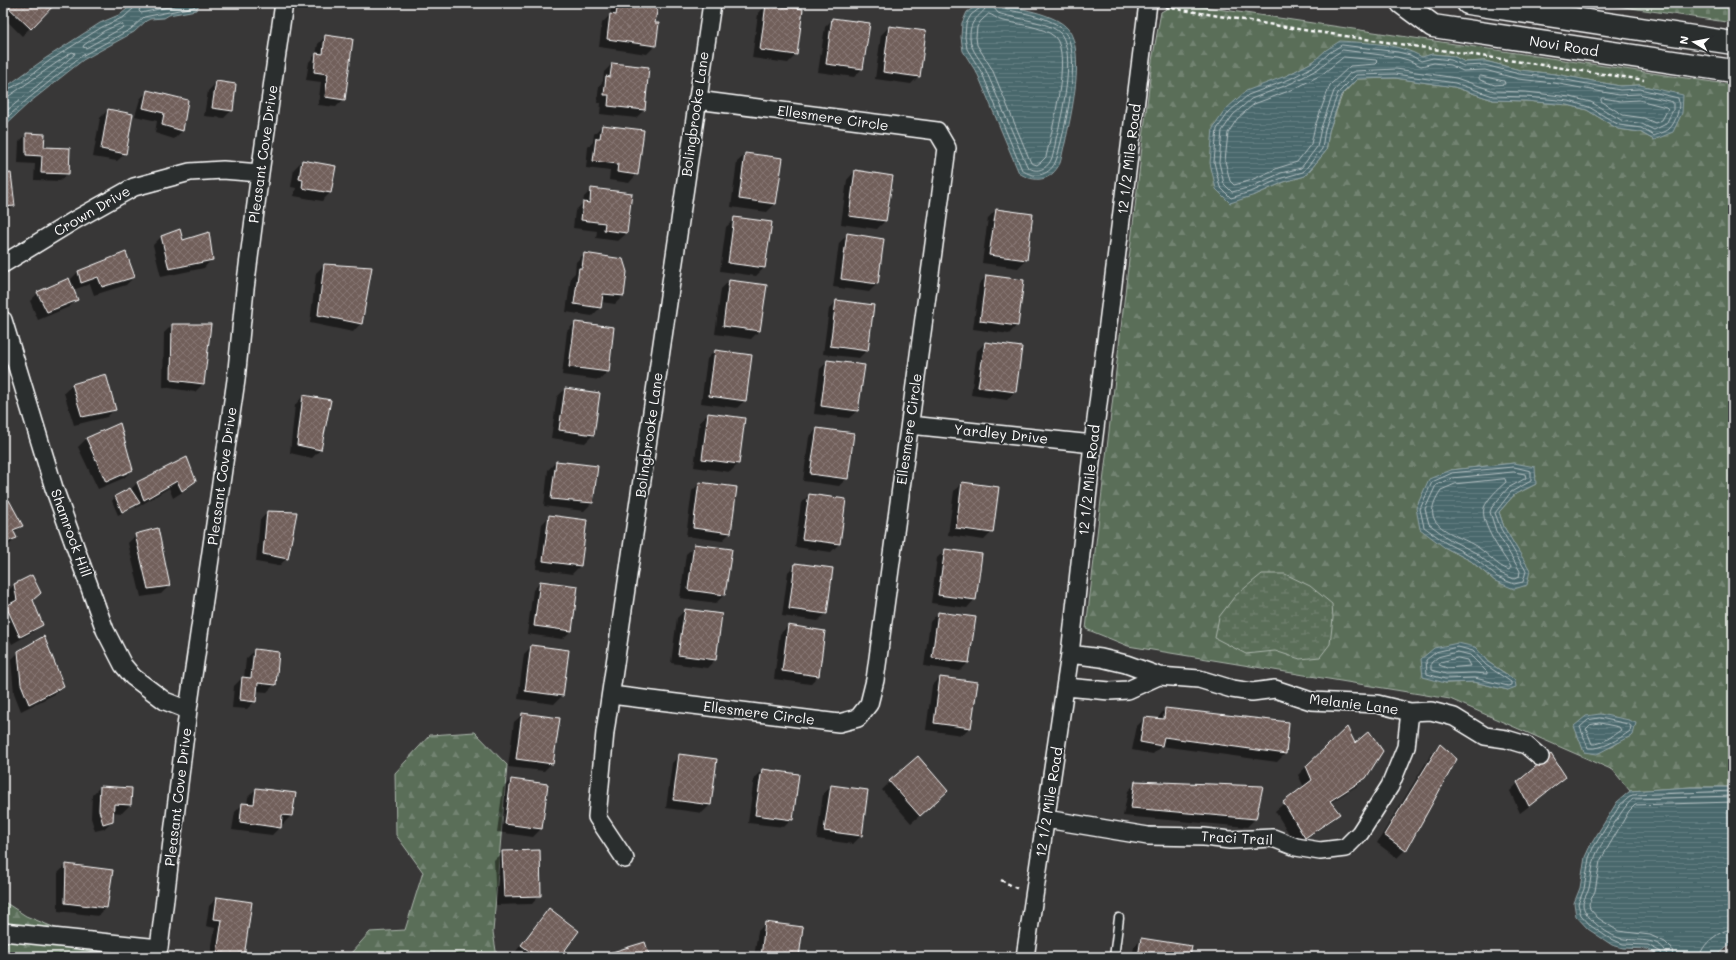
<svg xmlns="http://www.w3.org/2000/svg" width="1736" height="960" font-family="Mali,sans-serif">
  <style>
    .forest { fill: url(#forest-firs); stroke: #acb6ac; fill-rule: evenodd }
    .wetland { fill: url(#wetland-marsh); stroke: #acb6ac }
    .cemetery { fill: url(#cemetery-stones); stroke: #acb6ac }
    .water { fill: url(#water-rules); stroke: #92a4a7 }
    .shadow { fill: #0007 }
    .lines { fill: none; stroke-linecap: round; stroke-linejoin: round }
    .shore { stroke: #b6c2c4; stroke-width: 1 }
    .building { fill: url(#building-cross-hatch); stroke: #fff }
    .service-casing { stroke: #fff; stroke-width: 11 }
    .minor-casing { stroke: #fff; stroke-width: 20 }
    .secondary-casing { stroke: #fff; stroke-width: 25 }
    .path { stroke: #fff; stroke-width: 2.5; stroke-dasharray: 4 3; stroke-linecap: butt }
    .service { stroke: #2a2d2e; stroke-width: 8 }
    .minor { stroke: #2a2d2e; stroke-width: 17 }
    .secondary { stroke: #2a2d2e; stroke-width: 22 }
    .labels { text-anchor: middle; stroke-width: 4; stroke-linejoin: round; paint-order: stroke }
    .street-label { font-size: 14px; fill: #fff; stroke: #2a2d2e }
  </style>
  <defs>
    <pattern id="forest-firs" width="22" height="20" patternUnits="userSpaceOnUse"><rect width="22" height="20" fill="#5a6e59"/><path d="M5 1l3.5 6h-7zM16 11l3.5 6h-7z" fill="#738472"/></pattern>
    <pattern id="wetland-marsh" width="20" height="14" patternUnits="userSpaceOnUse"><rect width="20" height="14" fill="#5a6e59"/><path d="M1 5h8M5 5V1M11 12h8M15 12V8" fill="none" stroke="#738472"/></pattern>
    <pattern id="cemetery-stones" width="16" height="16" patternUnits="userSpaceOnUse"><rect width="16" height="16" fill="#5a6e59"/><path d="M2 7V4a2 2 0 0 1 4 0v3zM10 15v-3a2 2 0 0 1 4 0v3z" fill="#738472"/></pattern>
    <pattern id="water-rules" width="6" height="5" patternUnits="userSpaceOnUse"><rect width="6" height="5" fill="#49676c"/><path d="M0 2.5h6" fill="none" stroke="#647e82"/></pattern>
    <pattern id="building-cross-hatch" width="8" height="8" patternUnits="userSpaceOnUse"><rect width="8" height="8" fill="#715e5a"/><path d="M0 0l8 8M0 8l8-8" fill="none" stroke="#867673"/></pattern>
  </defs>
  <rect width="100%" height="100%" fill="#383737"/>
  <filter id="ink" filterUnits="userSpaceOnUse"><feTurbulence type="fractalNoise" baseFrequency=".025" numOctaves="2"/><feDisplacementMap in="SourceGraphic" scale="8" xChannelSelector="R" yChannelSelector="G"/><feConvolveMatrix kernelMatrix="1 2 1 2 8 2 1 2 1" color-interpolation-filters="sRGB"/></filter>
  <g filter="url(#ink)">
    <!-- forest -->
    <path class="forest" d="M1177 3 1733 85V787H1691L1630 791 1613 770 1450 699 1128 646 1086 629 1152 61 1161 12ZM1362 43C1383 46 1404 46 1422 58L1432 54 1453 56 1465 62 1485 61 1520 70 1555 74 1620 86 1640 85 1655 89 1654 140 1640 132 1618 129 1587 110 1568 105 1526 101 1493 100 1454 87 1395 78 1357 79 1342 95 1329 131 1326 151 1305 176 1284 182 1255 195 1288 75 1314 61ZM1514 463 1536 484 1514 495 1499 512 1504 527 1516 548 1495 581 1471 561 1444 547 1451 470ZM1475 647 1488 662 1508 675V690L1474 682 1445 683ZM1633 735 1622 740 1612 747 1584 752 1580 740Z
      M475 732 507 765 493 932 497 957H350L351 953 370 932 405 930 423 872 396 835 395 773 430 735Z
      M3 901 26 916 127 957H3Z"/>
    <!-- wetland -->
    <path class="wetland" d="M1262 574H1285L1310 586 1332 604 1333 618 1330 644 1320 657 1300 659 1275 651 1246 654 1215 638 1219 617 1235 596Z"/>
    <!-- cemetery -->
    <path class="cemetery" d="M1597 3H1733V23Z"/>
    <!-- water -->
    <path class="water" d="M134 3H200L196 10 169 15 164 18 150 19 146 21 134 32 83 60 30 102 3 127V89L46 58 100 23 121 14Z
      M997 4C1016 8 1055 13 1068 29 1086 52 1071 116 1065 143 1063 149 1062 157 1060 163 1051 182 1034 183 1019 173L978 75 963 51 961 37 962 23 967 12 978 5Z
      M1340 41C1367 43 1398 43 1422 57L1432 54 1453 56 1465 62 1485 61 1520 70 1555 74 1620 86 1640 85 1683 95 1682 113 1673 132 1654 140 1640 132 1618 129 1587 110 1568 105 1526 101 1493 100 1454 87 1395 78 1357 79 1341 95 1329 131 1326 151 1305 176 1284 182 1255 195 1230 203 1216 189 1210 163 1213 128 1226 109 1246 91 1288 75 1314 61 1326 50Z
      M1514 463 1535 467 1536 484 1514 495 1499 512 1504 527 1530 570 1527 585 1514 589 1495 581 1471 561 1444 547 1420 529 1416 508 1429 479 1451 470Z
      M1458 643 1475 647 1488 662 1515 680 1516 687 1508 690 1474 682 1445 683 1423 677 1421 659 1434 648Z
      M1600 714 1629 720 1636 723 1633 735 1597 754 1584 752 1574 726 1586 716Z
      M1691 787H1733V942L1719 954 1709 957H1663L1647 949 1623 948 1612 945 1588 929 1576 916 1574 903 1580 888 1585 857 1590 846 1617 802 1630 791Z"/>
    <!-- shadow -->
    <path class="shadow" d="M6 3H54L22 36 3 17V6Z
      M319 3H350L346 7Z
      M612 3H653L655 46 647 54 599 47 602 23 610 15Z
      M766 5 802 10 796 55 788 63 752 58 758 14Z
      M833 19 862 69 854 77 818 72 825 27Z
      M889 27 919 76 911 84 875 79 881 35Z
      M326 36 344 99 336 107 318 105 321 82 306 80 309 62 316 54 318 44Z
      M612 64 644 110 636 118 600 114 601 103H597L599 86 603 81 604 72Z
      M216 83 232 110 224 118 204 116 208 91Z
      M148 91 187 101 182 131 174 139 155 133 157 121 135 116 140 99Z
      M108 110 126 153 117 161 93 157 100 118Z
      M602 126 637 174 629 183 609 180 610 171 586 168 588 147 593 142 594 134Z
      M27 134 43 148 68 173 60 181 34 180 35 164 18 163 19 142Z
      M746 154 775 204 767 212 731 207 737 162Z
      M302 161 334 167 330 193 322 201 294 196 296 188 291 187 294 169Z
      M855 171 885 221 877 229 841 224 847 180Z
      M3 175 14 205 5 213 3 214Z
      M592 189 627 233 618 241 596 238 597 231 573 228 575 211 583 203 584 197Z
      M996 210 1026 260 1018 268 982 263 988 218Z
      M735 219 770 223 764 268 756 276 720 271 726 227Z
      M847 235 883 239 877 284 869 292 833 287 839 243Z
      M162 236 182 241 212 259 204 268 161 277 153 245Z
      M126 254 134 277 126 285 94 295 90 284 73 290 77 299 69 307 38 320 30 301 38 293 69 281 78 272Z
      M584 254 626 272 623 296 615 304 601 302 600 308 592 316 566 312 571 277 575 273 576 262Z
      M324 265 361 323 353 332 310 323 316 273Z
      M987 276 1017 325 1009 334 973 329 979 284Z
      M729 281 759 331 751 339 715 334 721 289Z
      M837 301 867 350 859 358 823 354 829 309Z
      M575 323 608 371 600 380 562 375 567 331Z
      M172 325 203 384 195 392 163 387 164 333Z
      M985 343 1021 348 1015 392 1007 400 971 395 977 351Z
      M715 351 745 400 737 408 701 403 707 359Z
      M828 361 858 410 849 418 814 414 820 369Z
      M72 385 115 409 107 417 74 425 64 393Z
      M565 389 599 394 593 435 585 443 551 438 557 397Z
      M303 396 320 450 312 458 290 453 295 405Z
      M708 414 738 464 730 472 694 467 700 422Z
      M119 424 132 470 124 478 98 489 78 447 86 439Z
      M817 429 847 478 839 486 803 481 809 437Z
      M186 458 195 481 187 489 173 498 169 488 136 508 135 506 118 515 112 501 115 497 130 490 137 483Z
      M556 462 597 467 592 503 584 511 544 506 548 470Z
      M700 483 730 533 722 541 686 536 692 491Z
      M962 483 992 532 984 540 948 535 954 491Z
      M809 495 845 499 839 544 831 552 795 547 801 503Z
      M3 505 21 526 14 533 16 538 8 546 3 547Z
      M268 512 287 558 279 566 256 562 260 520Z
      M550 516 580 566 572 574 536 569 542 524Z
      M136 535 169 586 161 594 141 597 128 543Z
      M695 546 724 595 716 603 680 598 686 554Z
      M945 550 975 599 967 608 931 603 937 558Z
      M796 564 826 613 818 621 782 616 788 572Z
      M541 582 577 587 571 631 562 639 527 634 533 590Z
      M14 585 32 601 41 624 33 632 12 644 3 624V611L9 606 6 593Z
      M685 610 715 660 707 668 671 663 677 618Z
      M938 613 968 663 960 671 924 666 930 622Z
      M788 626 818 676 810 684 774 679 780 634Z
      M532 646 562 696 554 704 518 699 524 654Z
      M254 651 275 684 267 692 256 691 255 701 247 709 232 708 234 686 242 678H244L246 659Z
      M19 652 63 686 55 694 21 711 14 693 11 660Z
      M940 678 970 727 962 735 926 730 932 686Z
      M1165 709 1285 754 1277 762 1161 746 1153 754 1132 750 1137 726 1145 718 1157 719Z
      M523 714 552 763 544 771 508 767 514 722Z
      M1440 745 1456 759 1405 850 1397 858 1377 843 1432 753Z
      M680 755 710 805 702 813 666 808 672 763Z
      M1306 767 1366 778 1357 786 1330 803 1338 814 1330 822 1296 845 1275 811 1304 787 1298 775Z
      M762 770 792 819 784 827 748 823 754 778Z
      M1565 777 1557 785 1520 813 1510 791 1518 783Z
      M511 780 547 785 541 829 533 837 497 832 503 788Z
      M890 782 939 799 911 823 882 790Z
      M1136 783 1255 819 1247 827 1123 816 1128 791Z
      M831 786 861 836 853 844 817 839 823 794Z
      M100 787 130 805 122 813 112 812V821L104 829 95 831 91 818 92 795Z
      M256 789 291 816 283 824H280V827L272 835 232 830 235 812 243 804 247 805 248 797Z
      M502 852 540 895 532 904 496 905 494 860Z
      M66 865 106 908 98 916 58 911V873Z
      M217 898 251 903 242 957H210L215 928 206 926 209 906Z
      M549 910 558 957H519L514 954 541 918Z
      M766 923 798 957H754L758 931Z
      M1142 939 1189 957H1132L1134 947Z"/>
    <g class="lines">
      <!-- shore -->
      <path class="shore" d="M142 3 139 11 141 13 186 3
        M982 3 980 8 971 15 966 24 965 37 967 49 982 73 1022 170C1034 179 1048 176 1055 163 1058 157 1059 148 1061 142 1067 117 1082 52 1064 31 1053 17 1019 12 1002 9L999 7 998 3
        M987 3C986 16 969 15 970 37 970 51 982 60 987 73 1000 104 1014 135 1027 166 1035 174 1046 170 1051 160 1054 154 1055 145 1056 139 1062 116 1076 54 1061 34 1050 21 1014 19 998 13L994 8 993 3
        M989 14C993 15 996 18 1000 20 1015 24 1043 26 1055 37 1072 54 1051 134 1046 157L1041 162 1037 165 1031 163 992 69 977 45 976 37 977 27 980 22Z
        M120 24 123 25 122 28 86 48 83 47 84 45 104 31Z
        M1342 45 1398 52 1410 55 1421 61 1433 58 1451 60 1464 66 1485 65 1519 74 1555 78 1620 90 1640 89 1678 98C1681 106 1676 123 1669 129 1666 132 1658 134 1654 136L1641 128 1619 125 1589 107 1569 101 1526 97 1493 96 1455 83 1395 74 1356 75 1338 93 1325 129 1322 149 1303 172 1282 178 1253 191 1231 198 1220 187 1214 162 1217 129 1229 112 1248 95 1290 79 1316 65 1329 53Z
        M1343 50 1397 57 1408 60 1421 66 1434 63 1450 65 1463 71 1485 70 1518 79 1554 83 1619 95 1639 94 1673 102V110L1666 124 1654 130 1642 124 1621 120 1591 102 1570 97 1526 92 1494 91 1456 78 1396 69 1355 71 1350 73 1334 91 1321 128 1317 147 1301 168 1281 173 1251 187 1232 192 1224 184 1219 162 1222 131 1233 115 1251 99 1292 83 1318 69 1332 57Z
        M1344 57 1376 60 1378 62 1376 64 1350 66 1330 85 1315 126 1311 144 1297 162 1278 168 1249 181 1234 185 1230 181 1225 161 1228 133 1237 119 1254 104 1294 89 1321 75Z
        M1481 76 1504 81 1505 84 1495 85 1480 80 1479 78Z
        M3 92 22 82 49 61 102 27 124 17 135 7 137 3
        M3 97 9 96 72 52 75 53 74 55 3 114
        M1603 98 1620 101 1639 100 1666 107 1668 109 1662 120 1655 123 1644 118 1623 115 1601 101V99Z
        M3 121 28 99 80 57 131 29 144 17 194 7 196 3
        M1514 467 1531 471V481L1511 492 1495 513 1501 529 1526 571 1523 582 1514 584 1497 577 1473 557 1446 543 1424 527 1420 509 1432 482 1452 473Z
        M1514 472 1525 474 1526 478 1508 488 1492 507 1490 512 1496 531 1520 571 1519 577 1514 579 1500 573 1476 553 1449 539 1429 524 1425 509 1436 485 1453 478Z
        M1505 479 1506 482C1499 488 1487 499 1484 508 1480 524 1503 555 1511 567L1509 570C1497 566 1489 555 1479 548 1455 532 1415 528 1441 490L1455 484Z
        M1458 647 1473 651 1486 665 1511 682V685L1508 686 1475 678 1445 679 1427 674 1426 660 1436 652Z
        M1458 652 1470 655 1487 672V674L1474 673 1446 674 1431 670V663L1438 657Z
        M1458 658 1467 660 1470 666 1447 668 1439 665 1441 662Z
        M1600 718 1628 724 1631 726 1630 731C1619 739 1602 750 1588 748L1580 727 1588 720Z
        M1600 723 1619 727 1621 730C1613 735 1602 745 1592 744L1586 729 1590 725Z
        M1662 957 1661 952 1648 945 1623 944 1607 937 1591 926 1581 915 1578 904 1584 889 1589 858 1593 848 1620 805 1632 795 1733 791
        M1667 957C1666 937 1636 941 1624 939 1611 938 1584 918 1583 905 1583 899 1588 893 1589 888 1592 874 1592 859 1600 847 1608 835 1623 806 1633 799L1733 796
        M1673 957 1672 949 1665 942 1650 935 1618 931 1598 918 1590 909 1589 904 1595 891 1600 861 1629 811 1635 805 1733 802
        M1700 957C1700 945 1721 929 1733 929"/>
    </g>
    <!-- building -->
    <path class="building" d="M4 3H56L31 29Z
      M618 3H654L653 6 657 11 655 23H659L656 46 607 39 610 14 616 15Z
      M766 4 803 9 797 55 760 50Z
      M832 18 870 23 863 69 826 64Z
      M889 26 926 31 920 77 883 72Z
      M325 35 353 39 345 100 325 97 328 74 314 72 316 53 323 54Z
      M612 63 649 67 645 110 608 106 609 95H604L606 76 610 77Z
      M216 81 236 84 233 111 212 108Z
      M147 90 188 100 183 131 162 125 164 113 143 108Z
      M108 109 133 114 126 154 101 149Z
      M602 125 644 130 638 175 617 172 618 164 593 161 596 138H600Z
      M26 133 45 134 44 147 70 148 69 174 41 173 42 156 26 155Z
      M745 153 783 158 776 204 739 199Z
      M302 160 336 166 331 193 302 188 303 180 299 179Z
      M855 170 893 176 886 221 849 216Z
      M11 173 15 206 3 207V174Z
      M591 188 632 193 627 233 604 230 605 223 581 220 583 202 590 203Z
      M996 209 1033 214 1027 260 989 255Z
      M734 217 772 222 765 268 728 263Z
      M180 229 183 240 209 232 213 260 169 269 161 236Z
      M847 233 884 239 878 284 841 279Z
      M126 252 135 277 102 287 98 277 81 283 78 271Z
      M584 253 623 259 627 272 624 296 603 294 601 308 574 304 579 268H582Z
      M324 264 372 267 362 324 318 315Z
      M986 275 1024 280 1018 326 980 321Z
      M69 278 78 300 47 312 37 292Z
      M729 280 767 285 760 331 723 326Z
      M836 300 874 305 868 351 830 346Z
      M575 322 614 327 609 372 569 367Z
      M172 324H211L204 384 171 380Z
      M985 342 1022 347 1016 392 978 387Z
      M715 350 752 355 746 401 709 396Z
      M827 360 865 365 858 411 821 406Z
      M106 374 116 410 82 417 72 384Z
      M565 388 600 393 594 435 559 430Z
      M303 395 331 400 321 450 297 445Z
      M708 413 745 418 739 464 702 459Z
      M120 423 133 470 106 482 86 438Z
      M817 428 854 433 848 479 810 474Z
      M187 457 196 481 182 491 177 481 144 500 137 482Z
      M556 461 598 466 593 503 551 499Z
      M699 482 737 487 731 533 693 528Z
      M962 482 999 487 993 533 956 528Z
      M130 488 140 503 122 512 115 496Z
      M809 494 846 499 840 544 802 539Z
      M9 500 23 526 13 530 17 538 3 543V504Z
      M267 511 297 512 288 559 263 554Z
      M549 515 587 520 581 566 543 561Z
      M158 528 170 586 148 589 135 534Z
      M694 544 732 549 725 595 688 590Z
      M945 549 982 554 976 600 938 595Z
      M795 563 833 568 827 614 789 609Z
      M32 575 41 593 33 600 43 625 20 637 6 606 17 600 14 584Z
      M540 581 578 586 572 631 534 626Z
      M685 609 722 614 716 660 678 655Z
      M938 612 976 617 969 663 932 658Z
      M788 625 825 631 819 676 782 671Z
      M44 636 64 686 29 704 21 684 18 651Z
      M531 645 569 650 563 696 525 691Z
      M254 649 279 652 276 685 258 683 256 702 240 700 242 677 251 678Z
      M940 677 978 682 971 728 934 723Z
      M1165 708 1289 722 1286 754 1164 737 1162 746 1140 742 1144 717 1164 719Z
      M522 713 560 718 553 764 516 759Z
      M1347 727 1355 743 1369 731 1383 751 1366 778 1330 801 1340 814 1305 838 1283 802 1312 780 1306 766Z
      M1440 744 1457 759 1406 851 1384 835Z
      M679 754 717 759 711 805 673 800Z
      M1551 754 1566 777 1529 806 1517 782Z
      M918 756 948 791 920 816 889 781Z
      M762 769 799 774 793 820 755 815Z
      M511 779 548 784 542 829 505 824Z
      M1135 781 1263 786 1256 819 1131 808Z
      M831 785 868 790 862 836 824 831Z
      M100 786 132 788 131 805 114 804 113 821 103 824 99 810Z
      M256 788 296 793 292 816 282 815 281 828 240 822 242 803 254 804Z
      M540 850 541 896 504 897 502 851Z
      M66 864 113 870 107 908 65 903Z
      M217 897 252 902 244 957 217 953 222 920 214 919Z
      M549 908 579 931 560 957H537L521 945Z
      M765 922 803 927 799 957H761Z
      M1141 938 1192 946 1190 957H1138Z
      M645 942 650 957H610L609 953Z"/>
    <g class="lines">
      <defs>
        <path id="service" d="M1114 957 1119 918"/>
        <path id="minor" d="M3 264 75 220 134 187 190 172 223 170 260 173
          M3 320 54 488 105 630 123 665 133 677 165 701 188 710
          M910 425 1093 444
          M1070 654 1101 658 1126 664 1159 676 1199 679 1232 689 1252 692 1275 689 1311 701 1377 704 1410 712 1431 711 1454 717 1485 736 1506 739 1526 745 1540 757
          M1066 687 1110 691 1128 690 1159 676
          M611 695 839 723 858 718 869 704 875 680 947 148 937 131 697 100
          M1046 819 1148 836 1204 837 1230 840 1273 838 1296 847 1320 851 1345 848 1360 833 1390 786 1406 747 1410 712
          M625 859 597 817 605 732 712 3
          M3 932 159 948 188 710 236 380 245 289 260 173 284 3
          M1025 957 1070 654 1093 444 1148 3"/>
        <path id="secondary" d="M1402 3 1433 26 1733 71
          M1468 3 1733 43"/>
      </defs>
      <!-- service casing -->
      <use href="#service" class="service-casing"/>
      <!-- minor casing -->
      <use href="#minor" class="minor-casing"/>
      <!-- secondary casing -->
      <use href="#secondary" class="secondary-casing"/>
      <!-- path -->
      <path class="path" d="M1165 7 1304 30 1644 80
        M1001 880 1018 889"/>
      <!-- service -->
      <use href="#service" class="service"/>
      <!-- minor -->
      <use href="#minor" class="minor"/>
      <!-- secondary -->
      <use href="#secondary" class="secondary"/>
    </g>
  </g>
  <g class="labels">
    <!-- street labels -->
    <g class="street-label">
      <text transform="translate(1564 46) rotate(9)" y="5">Novi Road</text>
      <text transform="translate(695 114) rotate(-82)" y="5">Bolingbrooke Lane</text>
      <text transform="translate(833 118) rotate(8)" y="5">Ellesmere Circle</text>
      <text transform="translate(263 154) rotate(-82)" y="5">Pleasant Cove Drive</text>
      <text transform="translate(1129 159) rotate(-83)" y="5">12 1/2 Mile Road</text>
      <text transform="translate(92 211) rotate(-30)" y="5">Crown Drive</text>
      <text transform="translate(909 429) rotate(-82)" y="5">Ellesmere Circle</text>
      <text transform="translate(1001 434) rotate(6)" y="5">Yardley Drive</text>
      <text transform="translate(649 435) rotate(-82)" y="5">Bolingbrooke Lane</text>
      <text transform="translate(222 476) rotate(-82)" y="5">Pleasant Cove Drive</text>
      <text transform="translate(1089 480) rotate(-84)" y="5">12 1/2 Mile Road</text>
      <text transform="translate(71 533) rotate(70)" y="5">Shamrock Hill</text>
      <text transform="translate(1354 704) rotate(7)" y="5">Melanie Lane</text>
      <text transform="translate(759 713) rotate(7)" y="5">Ellesmere Circle</text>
      <text transform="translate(178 797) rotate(-83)" y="5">Pleasant Cove Drive</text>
      <text transform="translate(1049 802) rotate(-81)" y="5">12 1/2 Mile Road</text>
      <text transform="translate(1237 838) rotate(3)" y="5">Traci Trail</text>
    </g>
  </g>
  <!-- margin -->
  <rect width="1736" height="960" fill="none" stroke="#2a2d2e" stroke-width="16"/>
  <rect x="8" y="8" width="1720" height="944" fill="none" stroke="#fff" stroke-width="1.5" filter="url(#ink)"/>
  <!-- north arrow -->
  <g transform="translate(1694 42) rotate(280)" stroke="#2a2d2e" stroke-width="3" paint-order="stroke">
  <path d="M0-3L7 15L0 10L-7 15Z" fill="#ffffff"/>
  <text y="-6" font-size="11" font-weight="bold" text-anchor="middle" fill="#ffffff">N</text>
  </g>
</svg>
